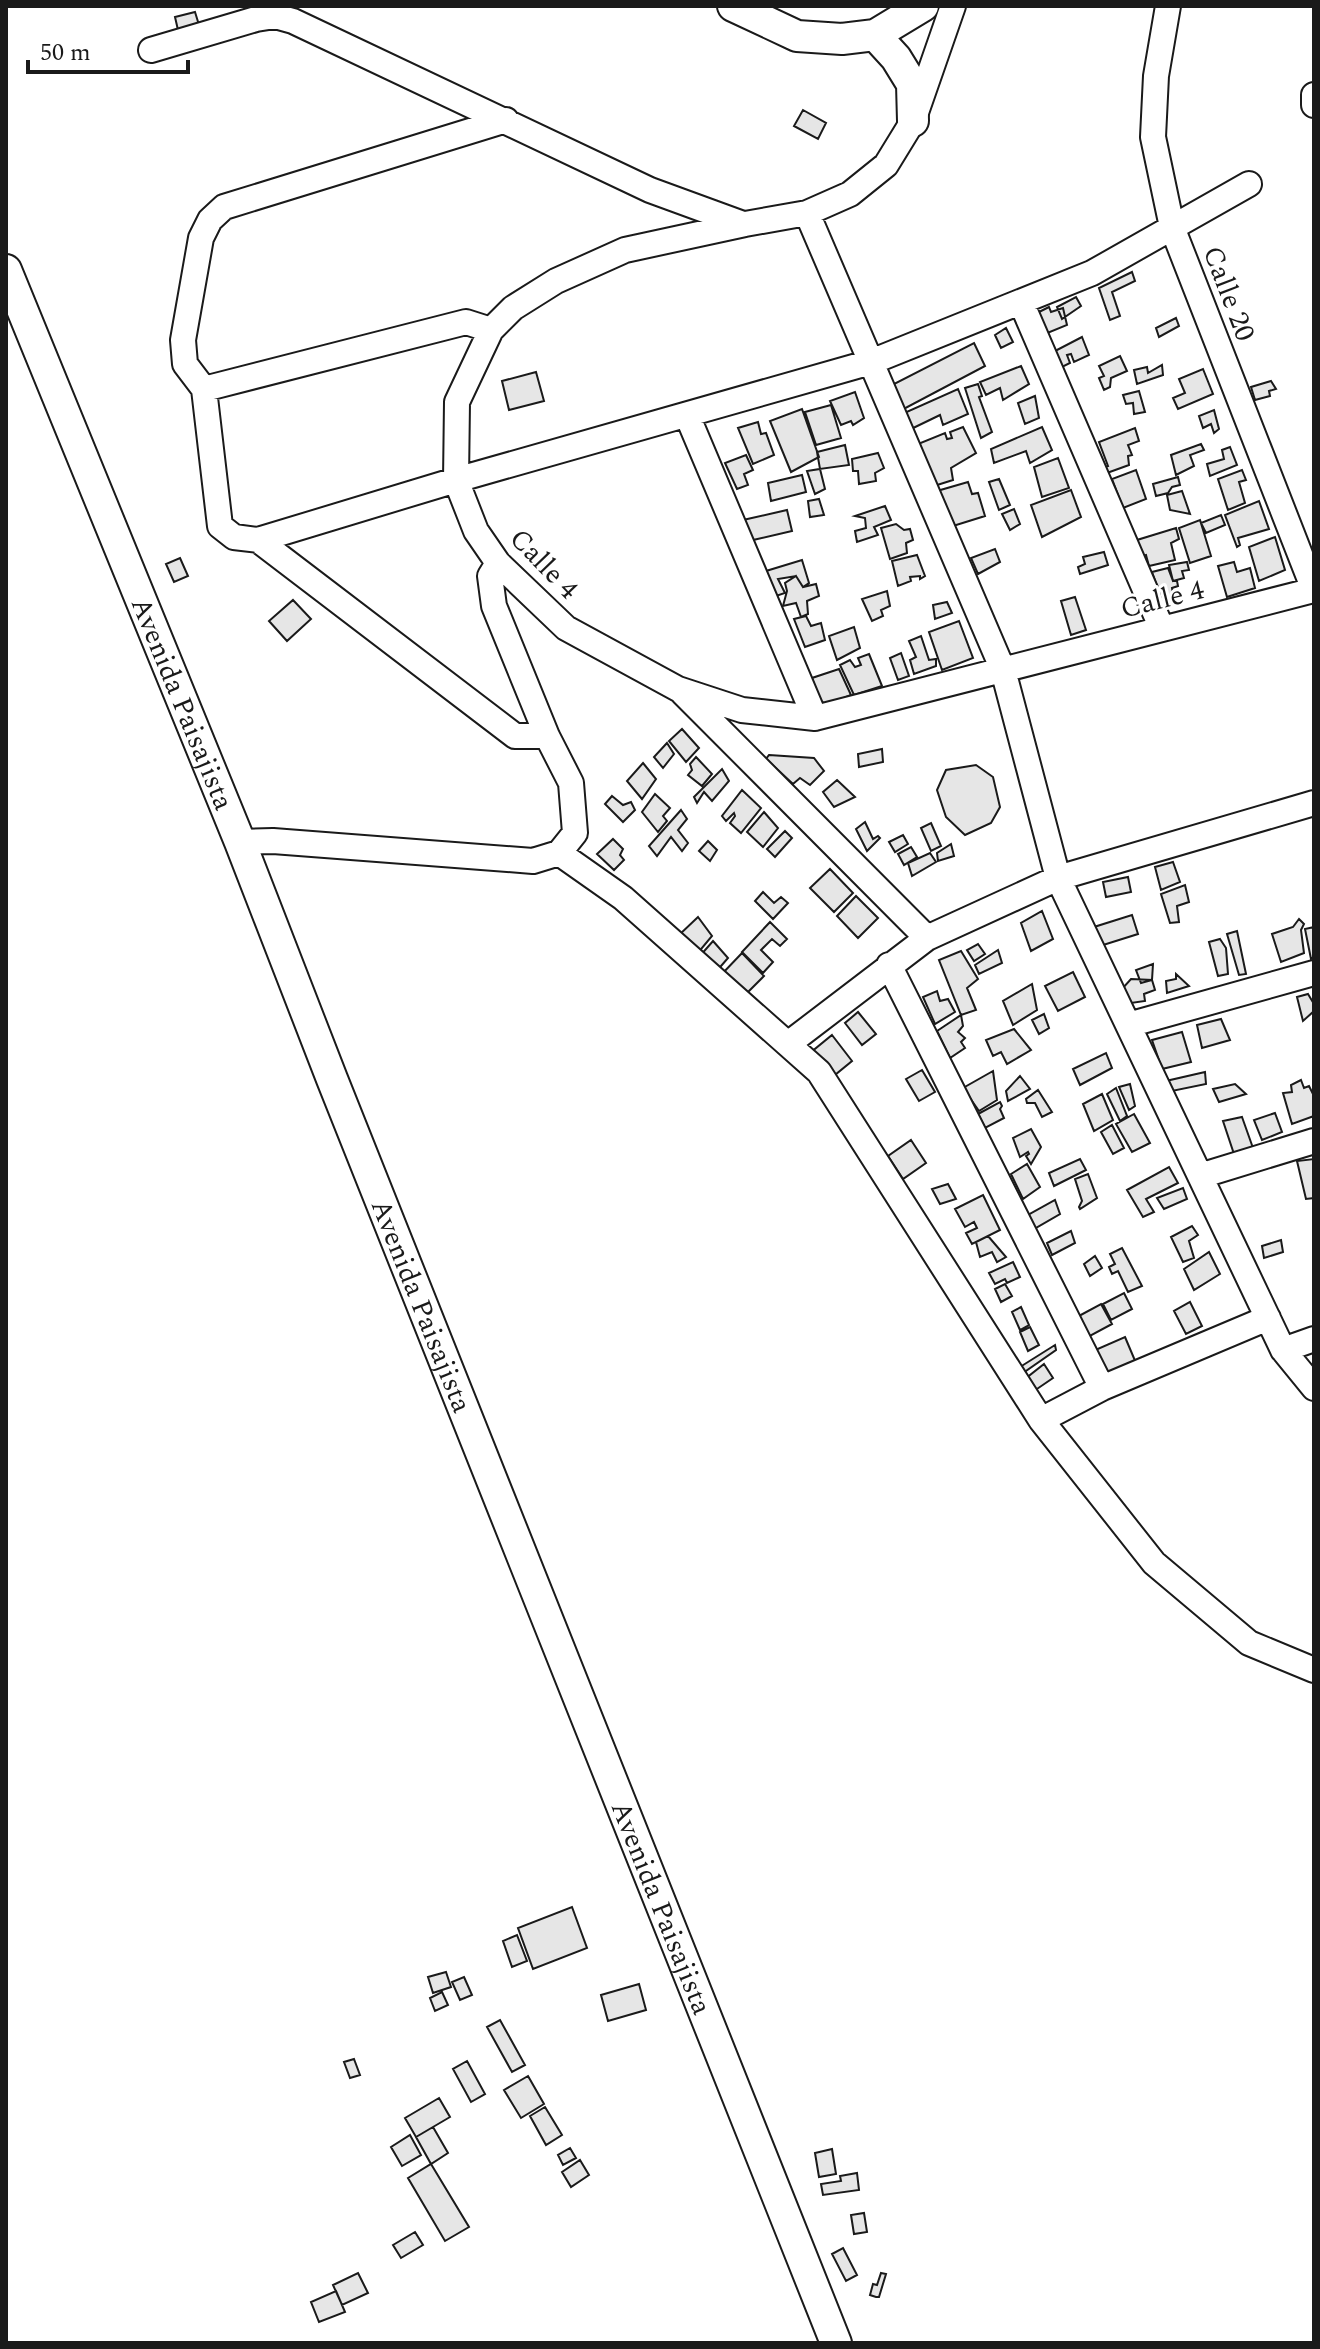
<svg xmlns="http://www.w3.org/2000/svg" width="1320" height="2349" font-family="Spectral,serif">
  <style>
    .building { fill: #e6e6e6; stroke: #1a1a1a; stroke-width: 2 }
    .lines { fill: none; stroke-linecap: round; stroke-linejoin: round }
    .minor-casing { stroke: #1a1a1a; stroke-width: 28 }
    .major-casing { stroke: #1a1a1a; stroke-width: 34 }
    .minor { stroke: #fff; stroke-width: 24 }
    .major { stroke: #fff; stroke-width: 30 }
    .labels { text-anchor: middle; stroke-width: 6; stroke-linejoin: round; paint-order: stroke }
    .street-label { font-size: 28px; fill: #1a1a1a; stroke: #fff }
  </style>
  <rect width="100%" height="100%" fill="#fff"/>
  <!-- building -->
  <path class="building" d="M195 12 199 25 178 30 175 17Z
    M803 110 826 123 818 139 794 126Z
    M1132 272 1135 281 1112 292 1120 316 1110 320 1099 288Z
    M1076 297 1081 306 1062 319 1057 307Z
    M1049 307 1051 312 1063 308 1067 325 1045 334 1035 314Z
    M1176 318 1179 326 1159 337 1156 328Z
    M1006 328 1013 342 1001 348 995 335Z
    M1082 337 1089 355 1074 362 1071 354 1067 355 1070 363 1062 367 1055 351Z
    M974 343 985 366 898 412 892 385Z
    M1120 356 1127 371 1111 378 1110 387 1104 390 1099 378 1104 376 1099 366Z
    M1162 365 1163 375 1137 384 1134 370 1147 367 1148 373Z
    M1021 366 1029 384 1003 400 1000 388 986 395 980 382Z
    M1203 369 1213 394 1178 409 1173 398 1185 393 1179 379Z
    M536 372 544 401 509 410 502 381Z
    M1271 381 1276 389 1269 391 1270 396 1255 400 1251 387Z
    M978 384 982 396 979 397 992 432 981 438 965 388Z
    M958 389 968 414 943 425 940 415 907 431 902 414Z
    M1139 391 1145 412 1134 414 1133 403 1126 404 1123 395Z
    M855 392 864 418 853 425 851 421 841 425 830 401Z
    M1035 396 1039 418 1025 424 1018 403Z
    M831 405 841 438 816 445 805 412Z
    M802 409 819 457 791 472 770 421Z
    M1214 410 1219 429 1214 433 1211 424 1203 428 1199 416Z
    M758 422 761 434 766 433 774 455 753 464 738 428Z
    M963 427 976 453 951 468 953 480 934 486 918 444 945 433 947 439 952 438 950 432Z
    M1042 427 1052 450 1030 463 1026 451 994 463 991 449Z
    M1135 428 1139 441 1128 445 1132 455 1128 456 1129 465 1107 473 1104 467 1108 466 1099 442Z
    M1201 444 1204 450 1190 455 1194 466 1176 475 1171 455Z
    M845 445 849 465 820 469 817 452Z
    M1230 447 1237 465 1210 476 1207 464 1224 459 1222 450Z
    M878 453 884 468 875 473 876 481 859 484 858 471H853L852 459Z
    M746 455 753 470 744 474 748 485 737 489 725 463Z
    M1058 458 1069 488 1042 497 1034 467Z
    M820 469 825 489 815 494 807 471Z
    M1136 470 1146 499 1123 508 1112 479Z
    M1242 470 1246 480 1239 482 1245 503 1228 510 1218 479Z
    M802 475 806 492 771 501 768 483Z
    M1178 477 1180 485 1172 487 1168 493 1156 496 1153 484Z
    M999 479 1010 505 999 510 989 482Z
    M968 482 972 494 978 493 985 516 953 526 949 513 945 514 937 491Z
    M1071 490 1081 517 1042 537 1031 505Z
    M1182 491 1190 514 1170 510 1167 495Z
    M819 499 824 515 810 517 808 501Z
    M1259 501 1269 529 1238 538 1240 545 1237 547 1225 515Z
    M885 506 891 520 874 527 878 535 857 542 855 531 866 528 865 518 855 516Z
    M1014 509 1020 524 1010 530 1002 514Z
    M787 510 792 531 753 540 743 520Z
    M1221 515 1225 525 1206 533 1201 523Z
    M1200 520 1211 556 1190 563 1179 528Z
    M896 524 904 530 910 529 913 540 906 543 907 553 890 559 881 528Z
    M1176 528 1179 539 1171 543 1175 560 1149 566 1146 555 1143 556 1137 540Z
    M1275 537 1285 570 1259 581 1249 547Z
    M995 549 1000 562 978 574 971 558Z
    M1104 552 1108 565 1080 574 1078 567 1085 564 1083 557Z
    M917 555 925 576 920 579V576L910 577 911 581 898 586 892 561Z
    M180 558 188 576 174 582 166 564Z
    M802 560 809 583 803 587 796 576 778 579 785 593 773 597 766 571Z
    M1187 562 1189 570 1182 571 1184 578 1173 581 1169 565Z
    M1234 562 1237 572 1250 568 1255 588 1227 597 1218 566Z
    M1168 568 1173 581H1177L1178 586 1172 588 1174 603 1166 606 1164 596 1161 597 1152 572Z
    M796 576 803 587 816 584 819 596 807 601 808 614 801 617 796 603 783 606 787 591 785 583Z
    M887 591 890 606 881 610 883 616 872 621 862 599Z
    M1075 597 1086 630 1071 635 1061 601Z
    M293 600 311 619 287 641 269 621Z
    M947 602 952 613 935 619 933 605Z
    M806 616 811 626 821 623 825 640 805 647 794 619Z
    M959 621 973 658 942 670 929 632Z
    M854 627 860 648 837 660 829 636Z
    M921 636 929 660 936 659V666L914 674 910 660 916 657 909 641Z
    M901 653 909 676 898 680 890 658Z
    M869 654 882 686 854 695 840 665 850 660 855 667 861 665 858 658Z
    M839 669 851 695 822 707 812 678Z
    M682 729 699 748 686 762 669 741Z
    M667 743 674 754 663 768 654 757Z
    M882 749 883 762 859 767 858 754Z
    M769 755 814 758 824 771 810 785 800 778 793 784 766 759Z
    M696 757 712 774 702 786 688 775 692 770 690 764Z
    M643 763 656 779 642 799 627 781Z
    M976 765 993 777 1000 807 991 823 965 835 946 817 937 790 946 770Z
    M722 769 729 781 712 801 704 792 697 803 694 797Z
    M837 780 855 797 834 807 823 792Z
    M742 790 761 808 741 833 730 823 735 816 734 813 726 821 722 816Z
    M655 794 670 808 663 816 667 821 658 832 642 812Z
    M612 796 623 805 631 802 635 810 623 822 605 804Z
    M681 810 687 819 678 830 688 843 682 851 671 837 657 856 649 846Z
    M764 812 778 828 763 847 747 832Z
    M865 822 873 839 878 836 880 838 867 851 856 829Z
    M931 823 941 846 931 851 921 828Z
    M785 831 792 838 775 857 767 849Z
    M903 835 908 844 895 852 889 842Z
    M613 839 623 849 620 855 624 860 614 870 597 854Z
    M708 841 717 850 710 861 699 851Z
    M951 844 954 856 938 861 937 853Z
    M911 847 917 857 904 865 898 854Z
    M930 853 936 862 912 876 908 863Z
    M1173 862 1180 882 1161 890 1155 867Z
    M830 869 853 893 834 912 810 888Z
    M1128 877 1131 892 1106 897 1103 882Z
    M1185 885 1189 902 1177 906 1179 922 1170 923 1161 894Z
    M763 892 774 903 781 897 788 903 773 919 755 901Z
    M856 896 878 918 858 938 837 916Z
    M1042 911 1053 939 1031 951 1021 923Z
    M1132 915 1138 934 1100 946 1094 927Z
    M698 917 712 936 697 954 679 935Z
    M1299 919 1304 924 1301 930 1304 953 1281 962 1272 934 1293 927Z
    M770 922 787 939 780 946 772 939 761 950 773 962 763 973 742 952Z
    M1314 927V958L1311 959 1305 929Z
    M1237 931 1246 974 1239 975 1227 934Z
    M1220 939 1226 948 1228 974 1218 976 1209 942Z
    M713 941 728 958 715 973 699 957Z
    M978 944 985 954 974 961 967 950Z
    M998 950 1002 963 979 974 975 965Z
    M961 951 978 979 967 988 976 1010 961 1015 939 960Z
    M742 953 764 976 742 998 720 976Z
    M1153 964 1152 980 1141 983 1136 970Z
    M1073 972 1085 997 1058 1011 1045 986Z
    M1176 974 1189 986 1167 993 1166 981 1176 979Z
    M1131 979 1152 980 1155 990 1144 994 1145 1001 1131 1003 1121 990Z
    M1032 984 1037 1010 1013 1025 1003 1001Z
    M937 991 940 1001 948 999 955 1012 935 1024 923 997Z
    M1308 994 1314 1004V1011L1303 1021 1297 997Z
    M858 1012 876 1034 862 1045 845 1023Z
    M1044 1014 1049 1028 1039 1034 1032 1020Z
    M961 1015 963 1026 958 1032 965 1038 961 1042 965 1048 950 1058 937 1031Z
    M1221 1019 1230 1040 1202 1048 1197 1025Z
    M1014 1029 1031 1050 1007 1064 1001 1052 993 1056 986 1040Z
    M1182 1032 1191 1062 1162 1069 1152 1040Z
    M832 1035 852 1061 830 1079 810 1053Z
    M1106 1053 1112 1068 1080 1085 1073 1069Z
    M922 1070 935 1092 919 1101 906 1079Z
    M993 1071 997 1100 979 1111 963 1088Z
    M1205 1072 1206 1084 1172 1091 1166 1081Z
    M1020 1076 1030 1089 1008 1101 1006 1091Z
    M1301 1080 1304 1088 1309 1086 1314 1096V1116L1292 1124 1283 1093 1292 1092 1291 1085Z
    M1130 1084 1135 1106 1129 1110 1119 1087Z
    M1235 1084 1246 1094 1219 1102 1213 1089Z
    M1116 1088 1127 1116 1120 1121 1107 1094Z
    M1038 1090 1052 1112 1042 1117 1035 1103H1027L1026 1099Z
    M1102 1094 1113 1120 1094 1131 1083 1104Z
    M1000 1102 1002 1106 1000 1109 1004 1118 985 1128 978 1114Z
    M1275 1113 1282 1132 1262 1140 1254 1120Z
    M1134 1114 1150 1143 1132 1152 1116 1124Z
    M1242 1117 1253 1148 1234 1154 1223 1121Z
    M1112 1125 1124 1148 1113 1154 1101 1132Z
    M1031 1129 1041 1147 1031 1164 1026 1156 1029 1154 1028 1152 1020 1157 1013 1138Z
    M911 1140 926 1163 903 1179 888 1156Z
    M1080 1159 1086 1170 1054 1186 1049 1173Z
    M1314 1159V1198L1306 1199 1297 1161Z
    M1027 1164 1040 1187 1023 1199 1011 1174Z
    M1169 1167 1178 1183 1146 1199 1154 1212 1143 1217 1127 1190Z
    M1088 1174 1097 1198 1080 1209 1079 1207 1082 1201 1075 1179Z
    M948 1184 956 1199 940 1204 932 1189Z
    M1183 1188 1187 1199 1164 1209 1157 1198Z
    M983 1195 1000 1230 972 1244 966 1233 977 1228 974 1222 965 1227 955 1209Z
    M1055 1200 1060 1214 1034 1229 1028 1215Z
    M1192 1226 1198 1235 1189 1241 1194 1258 1183 1262 1171 1237Z
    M1071 1231 1075 1243 1052 1255 1047 1243Z
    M988 1236 1006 1257 997 1262 992 1252 980 1257 976 1242Z
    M1281 1240 1283 1252 1264 1258 1262 1246Z
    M1122 1248 1142 1286 1128 1292 1118 1271 1112 1274 1109 1267 1115 1264 1110 1254Z
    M1209 1252 1220 1274 1194 1290 1184 1269Z
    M1095 1256 1102 1268 1090 1276 1084 1264Z
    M1013 1262 1020 1277 1007 1283 1005 1279 995 1284 989 1273Z
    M1005 1284 1012 1296 1001 1302 995 1289Z
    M1124 1293 1132 1309 1111 1320 1103 1304Z
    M1190 1302 1202 1326 1186 1334 1174 1311Z
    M1101 1304 1112 1324 1088 1337 1077 1317Z
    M1021 1307 1029 1325 1020 1330 1012 1312Z
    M1030 1327 1039 1345 1028 1351 1020 1332Z
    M1125 1337 1136 1363 1103 1377 1093 1351Z
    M1055 1345 1056 1350 1023 1373 1020 1367Z
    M1044 1364 1053 1378 1034 1391 1025 1379Z
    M572 1907 587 1948 533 1969 518 1928Z
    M517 1935 527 1961 512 1967 503 1941Z
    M446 1972 451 1987 433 1993 428 1977Z
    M464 1977 472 1995 460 2000 452 1982Z
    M639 1984 646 2010 608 2021 601 1995Z
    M442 1992 448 2005 435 2011 430 1998Z
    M500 2020 525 2065 512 2072 487 2027Z
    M354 2059 360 2075 350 2078 344 2062Z
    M467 2061 485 2094 471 2102 453 2069Z
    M528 2076 544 2104 521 2118 504 2090Z
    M439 2098 450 2117 416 2137 405 2118Z
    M545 2107 562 2135 546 2145 530 2116Z
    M433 2127 448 2153 431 2164 416 2137Z
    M410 2135 421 2155 402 2166 391 2147Z
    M570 2148 576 2158 563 2165 558 2155Z
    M832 2149 836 2174 819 2177 815 2153Z
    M580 2160 589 2175 571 2187 562 2172Z
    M431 2164 469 2227 445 2241 408 2178Z
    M857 2173 859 2190 823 2195 821 2184 841 2181 840 2176Z
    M864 2213 867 2232 854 2234 851 2215Z
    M415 2232 423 2245 401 2258 393 2245Z
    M843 2248 857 2275 846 2281 832 2254Z
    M358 2273 368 2293 342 2305 333 2285Z
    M881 2273 886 2274 879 2297H876L870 2295 873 2284 877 2285Z
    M336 2291 345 2312 319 2322 311 2302Z"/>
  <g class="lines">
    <defs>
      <path id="minor" d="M953 6 913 121 886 165 850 194 807 213 745 224 625 250 556 281 513 308 491 330 457 402 456 480 476 531 498 563 566 628 678 689 742 710 815 718 1314 590
        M1168 6 1156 76 1153 137 1172 227 1314 590
        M151 50 256 19 275 16 293 21 650 190 743 224
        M1314 95V105
        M506 120 224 207 210 220 201 238 183 340 185 364 204 389 220 526 234 537 258 540 456 480 871 362 1092 273 1249 184
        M807 213 1003 670 1058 878 1283 1350 1314 1388
        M1021 302 1162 629
        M204 389 466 322 491 330
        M687 415 815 718
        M258 540 515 736H547
        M683 693 927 938
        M240 842 273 841 533 861 559 853 575 833 571 783 547 736 494 606 490 576 498 563
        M559 853 623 898 819 1072 1041 1420 1154 1563 1249 1643 1314 1670
        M889 965 1102 1388
        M1128 1025 1314 973
        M788 1044 927 938 1058 878 1314 803
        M1200 1176 1314 1141
        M1283 1350 1314 1339
        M1041 1420 1102 1388 1268 1318"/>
      <g id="major">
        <path d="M733 6 797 36 842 39 875 35 923 6"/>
        <path d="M875 35 896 58 912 84 913 121"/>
        <path id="s1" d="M6 270 240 842 332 1079 836 2343"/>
      </g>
    </defs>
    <!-- minor casing -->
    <use href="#minor" class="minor-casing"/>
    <!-- major casing -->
    <use href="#major" class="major-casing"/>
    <!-- minor -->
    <use href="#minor" class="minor"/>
    <!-- major -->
    <use href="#major" class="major"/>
  </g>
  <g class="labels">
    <!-- street labels -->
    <g class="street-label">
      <text transform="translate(1230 293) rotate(69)" y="10">Calle 20</text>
      <text transform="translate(545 563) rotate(46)" y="10">Calle 4</text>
      <text transform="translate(1162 598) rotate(-14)" y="10">Calle 4</text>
      <text dy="10" stroke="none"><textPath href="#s1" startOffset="468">Avenida Paisajista</textPath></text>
      <text dy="10" stroke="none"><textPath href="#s1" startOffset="1116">Avenida Paisajista</textPath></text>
      <text dy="10" stroke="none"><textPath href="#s1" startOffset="1764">Avenida Paisajista</textPath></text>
    </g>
  </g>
  <!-- border -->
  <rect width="1320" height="2349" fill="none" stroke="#1a1a1a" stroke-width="16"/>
  <!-- scale -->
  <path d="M28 60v12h160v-12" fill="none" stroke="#1a1a1a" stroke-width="4"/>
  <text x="40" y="60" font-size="24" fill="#1a1a1a" stroke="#ffffff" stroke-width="6" paint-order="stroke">50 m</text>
</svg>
